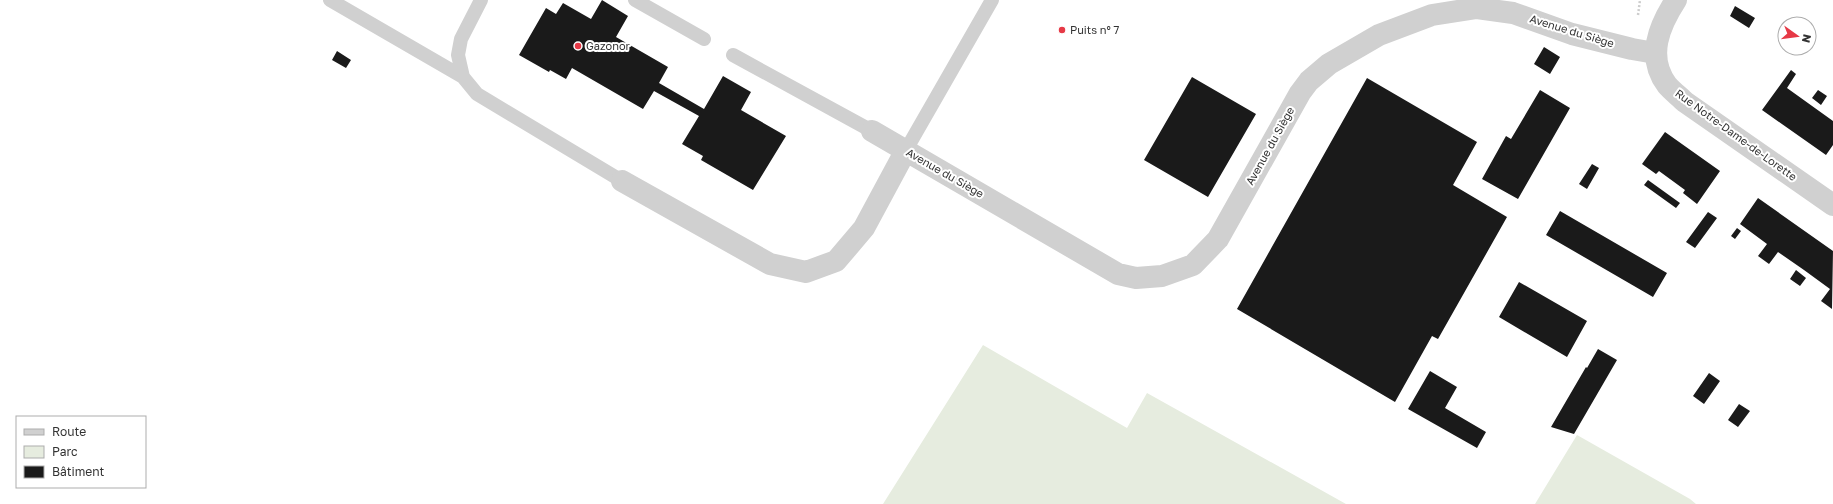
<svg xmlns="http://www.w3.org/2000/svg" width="1833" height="504" font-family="'Golos Text',sans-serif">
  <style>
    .green { fill: #e6ecdf }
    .building { fill: #1a1a1a }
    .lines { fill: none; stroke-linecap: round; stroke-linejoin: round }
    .path { stroke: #cdcdcd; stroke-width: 2.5; stroke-dasharray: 2 2; stroke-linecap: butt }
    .lane { stroke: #d0d0d0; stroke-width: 14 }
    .street { stroke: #d0d0d0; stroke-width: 22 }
    .poi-dot { fill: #e63946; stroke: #fff; stroke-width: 1.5 }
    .labels { text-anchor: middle; stroke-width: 4; stroke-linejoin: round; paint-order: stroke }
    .poi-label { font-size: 11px; fill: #333; stroke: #fff; text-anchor: start }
    .street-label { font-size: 11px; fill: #333; stroke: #fff }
  </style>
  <rect width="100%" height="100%" fill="#fff"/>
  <!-- green -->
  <path class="green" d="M983 345 1127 428 1147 393 1346 504H883Z
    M1577 435 1690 499 1696 504H1535Z"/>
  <!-- building -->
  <path class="building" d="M602 0 628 16 616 37 668 67 659 83 704 109 723 76 751 92 741 110 786 136 753 190 701 160 703 156 682 144 699 116 654 91 643 109 572 68 566 79 550 70 549 72 519 55 546 8 556 14 563 3 591 19Z
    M1735 6 1755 18 1749 28 1730 16Z
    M1544 47 1560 57 1550 74 1534 64Z
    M337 51 351 60 346 68 332 60Z
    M1791 70 1796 74 1787 88 1833 121V145L1826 155 1762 110Z
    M1192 77 1256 114 1208 197 1144 160Z
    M1367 78 1477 142 1453 185 1507 217 1438 339 1432 336 1395 402 1237 309Z
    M1540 90 1570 108 1518 199 1482 179 1506 136 1511 139Z
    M1818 90 1827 96 1821 105 1812 98Z
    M1665 132 1720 171 1697 204 1683 193 1685 190 1659 171 1656 174 1642 164Z
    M1592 164 1599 168 1587 189 1579 184Z
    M1648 180 1680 203 1676 208 1644 185Z
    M1758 198 1833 251 1832 309 1821 301 1830 289 1804 270 1778 252 1769 264 1758 256 1767 244 1740 224Z
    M1560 211 1667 273 1653 297 1546 235Z
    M1708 212 1717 218 1695 248 1686 242Z
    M1737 228 1741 231 1735 239 1731 236Z
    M1796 270 1806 278 1800 286 1790 279Z
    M1519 282 1587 321 1567 357 1499 317Z
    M1598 349 1617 360 1574 434 1551 427 1586 367 1587 368Z
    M1430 371 1457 387 1445 408 1486 432 1477 448 1408 409Z
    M1709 373 1720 381 1704 404 1693 396Z
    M1739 404 1750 411 1738 427 1728 420Z"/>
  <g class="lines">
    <!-- path -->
    <path class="path" d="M1638 15 1640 0"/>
    <!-- lane -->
    <path class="lane" d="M330 0 463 77
      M481 0 461 39 458 55 463 77 477 94 622 181
      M635 0 704 39
      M733 55 872 131
      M906 150 992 0"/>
    <!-- street -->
    <path class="street" d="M1676 0C1659 26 1646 57 1667 85 1672 91 1680 97 1685 102L1833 205
      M872 131 1118 274 1136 278 1162 276 1193 265 1218 239 1300 93 1309 81 1329 64 1379 35 1432 15 1477 8 1513 13 1572 34 1632 49 1655 53
      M622 181 770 264 806 272 836 261 864 228 906 150"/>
  </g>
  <!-- markers -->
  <g class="poi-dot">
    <circle cx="1062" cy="30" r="4"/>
    <circle cx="578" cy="46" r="4"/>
  </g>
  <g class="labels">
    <!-- poi labels -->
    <g class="poi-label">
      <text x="1070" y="34">Puits n° 7</text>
      <text x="586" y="50">Gazonor</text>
    </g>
    <!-- street labels -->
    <g class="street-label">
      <text transform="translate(1572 31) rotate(17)" y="4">Avenue du Siège</text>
      <text transform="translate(1736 135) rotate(36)" y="4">Rue Notre-Dame-de-Lorette</text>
      <text transform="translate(1270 146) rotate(-61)" y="4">Avenue du Siège</text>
      <text transform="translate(945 173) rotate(30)" y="4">Avenue du Siège</text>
    </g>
  </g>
  <!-- legend -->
  <rect x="16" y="416" width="130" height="72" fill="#ffffff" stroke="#adadad"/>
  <rect x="24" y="429" width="20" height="6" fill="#d0d0d0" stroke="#adadad"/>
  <text x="52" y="436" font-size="12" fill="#333333">Route</text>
  <rect x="24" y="446" width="20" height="12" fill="#e6ecdf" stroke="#adadad"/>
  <text x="52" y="456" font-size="12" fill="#333333">Parc</text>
  <rect x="24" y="466" width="20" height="12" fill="#1a1a1a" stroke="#adadad"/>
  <text x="52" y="476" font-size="12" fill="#333333">Bâtiment</text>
  <!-- north arrow -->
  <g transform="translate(1797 36) rotate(104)"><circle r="19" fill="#ffffff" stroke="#adadad"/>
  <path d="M0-3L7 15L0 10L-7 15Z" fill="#e63946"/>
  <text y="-6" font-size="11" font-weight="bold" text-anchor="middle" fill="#333333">N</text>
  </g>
</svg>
